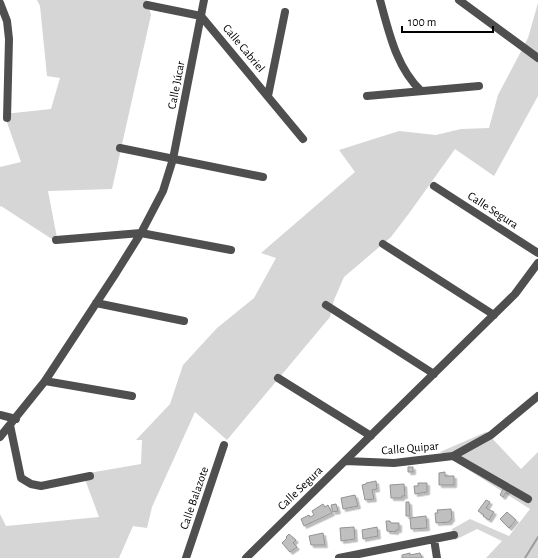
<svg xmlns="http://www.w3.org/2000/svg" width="538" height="558" font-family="'Alegreya Sans',sans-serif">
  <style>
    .green { fill: #d6d6d6 }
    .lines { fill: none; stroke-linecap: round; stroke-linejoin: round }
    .stream { stroke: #9d9d9d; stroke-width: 2 }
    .building { fill: #bfbfbf; stroke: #939393; filter: url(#shadow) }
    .minor { stroke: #4f4f4f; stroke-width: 8 }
    .labels { text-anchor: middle; stroke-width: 3.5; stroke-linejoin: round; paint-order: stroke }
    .street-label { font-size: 12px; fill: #000; stroke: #fff }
  </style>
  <defs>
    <filter id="shadow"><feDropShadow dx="2.5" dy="2.5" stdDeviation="0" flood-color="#0004"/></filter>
  </defs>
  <rect width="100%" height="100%" fill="#fff"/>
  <!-- green -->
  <path class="green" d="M37 0H147L151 15 112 189 48 191 58 243 1 206 0 207V167L21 162 4 114 51 109 60 78 47 76 40 6Z
    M538 3V96L494 176 455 149 410 212 391 237 344 277 334 300 330 317 227 440 195 412 152 507 147 528 133 526 119 558H0V514L6 526 99 517 83 474 141 464 142 440H136L170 404 183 365 217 328 254 298 276 258 261 253 355 172 339 150 399 131 436 135 461 129 489 128 498 95 528 38Z
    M486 432 521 469 538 452V558H486L502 541 477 529 455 540 452 529 470 519 509 536 530 509 440 452Z"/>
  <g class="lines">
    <!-- stream -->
    <path class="stream" d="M525 558 538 537"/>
  </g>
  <!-- building -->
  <path class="building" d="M408 467H413V472H408Z
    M445 472V476H454V485H439V473Z
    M376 481 377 489 372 490 374 499 365 500 362 485 366 484V483Z
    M418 483H427V492L415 494 414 486H418Z
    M404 484 405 496H402V498H391L390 485Z
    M503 489 507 491 503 497 500 495Z
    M355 495 358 506 343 509 341 498Z
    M486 500 490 502 486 508 494 512 489 520 483 516 484 515 478 511Z
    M406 502H409L410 516H406Z
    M323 504 325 507 328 505 332 513 304 526 301 519 309 515 310 517 314 515 312 511Z
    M336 504 338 511 333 512 331 505Z
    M451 509 452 519 450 520V522L436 523 435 513H438L437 510Z
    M507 512 516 520 509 528 500 519Z
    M426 516 427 528 411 529 410 518Z
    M386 521H390L391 523H399V530H396V532L387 531Z
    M354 527 355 539 341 541 340 528Z
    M377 527 378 536 363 539 362 530Z
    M323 533 325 545H311L309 536Z
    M289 534 296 540 293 543 297 547 290 552 282 543 287 538 286 537Z
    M410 553V555L420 553 422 558H402V555Z"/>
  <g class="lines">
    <!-- minor -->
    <path class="minor" d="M380 0C389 32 396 67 421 91
      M459 0 538 58
      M0 3 7 21 9 39 7 118
      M147 5 201 16 303 139
      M268 96 285 12
      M367 96 479 86
      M120 148 263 177
      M434 186 538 253
      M56 240 141 233 231 250
      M383 244 494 315
      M96 303 184 321
      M326 305 434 374
      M278 378 371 436
      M45 381 132 396
      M0 415 16 419
      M10 425 21 478 31 484 41 486 90 476
      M0 437 45 381 116 273 141 233 163 191 173 159 204 0
      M453 456 528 499
      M345 461 394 463 453 456 491 435 538 396
      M434 539 437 558
      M186 558 224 445
      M246 558 515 294 538 263
      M339 558 454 535"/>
  </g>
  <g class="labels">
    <!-- street labels -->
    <g class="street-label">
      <text transform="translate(244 48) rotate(50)" y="4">Calle Cabriel</text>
      <text transform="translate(176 85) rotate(-79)" y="4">Calle Júcar</text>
      <text transform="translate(493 210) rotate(33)" y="4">Calle Segura</text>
      <text transform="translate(410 448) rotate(-5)" y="4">Calle Quipar</text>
      <text transform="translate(300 488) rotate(-44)" y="4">Calle Segura</text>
      <text transform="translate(194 498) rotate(-71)" y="4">Calle Balazote</text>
    </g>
  </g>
  <!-- scale -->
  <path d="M402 26v6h91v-6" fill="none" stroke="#000000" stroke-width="2"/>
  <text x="408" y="26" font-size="12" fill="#000000" stroke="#ffffff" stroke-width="3" paint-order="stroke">100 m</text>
</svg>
